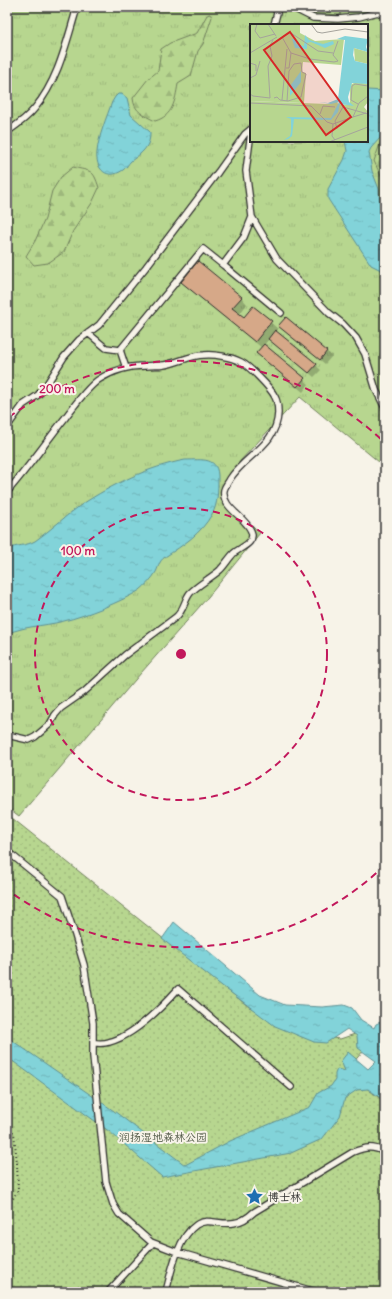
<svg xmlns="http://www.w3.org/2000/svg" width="392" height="1299" font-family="Delius,'LXGW WenKai TC',sans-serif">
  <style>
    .grass { fill: url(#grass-tufts); stroke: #71805d; fill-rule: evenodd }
    .forest { fill: url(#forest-firs); stroke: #71805d }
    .park { fill: url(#park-dots); stroke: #71805d }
    .water { fill: url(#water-ripples); stroke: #5f9093 }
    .shadow { fill: #0003 }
    .building { fill: #d6a888; stroke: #2b2b2b }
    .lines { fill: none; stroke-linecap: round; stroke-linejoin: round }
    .service-casing { stroke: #2b2b2b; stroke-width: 8 }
    .path { stroke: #2b2b2b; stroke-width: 2; stroke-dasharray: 1 3; stroke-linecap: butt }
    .service { stroke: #f7f3e8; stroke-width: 5.5 }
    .ring { fill: none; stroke: #c2185b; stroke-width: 2; stroke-dasharray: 7 5 }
    .labels { text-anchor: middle; stroke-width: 4; stroke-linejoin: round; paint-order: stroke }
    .park-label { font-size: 11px; fill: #4e5644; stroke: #f7f3e8 }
    .poi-label { font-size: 11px; fill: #2b2b2b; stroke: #f7f3e8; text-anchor: start }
    .inset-road { fill: none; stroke: #a5a39c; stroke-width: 1 }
    .view { fill: #d62828; fill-opacity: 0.15; stroke: #d62828; stroke-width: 2 }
    .inset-edge { fill: none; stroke: #2b2b2b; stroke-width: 2 }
    .centre { fill: #c2185b; stroke: #f7f3e8; stroke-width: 2 }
    .ring-label { font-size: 12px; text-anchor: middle; font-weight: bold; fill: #c2185b; stroke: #f7f3e8; stroke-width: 4; stroke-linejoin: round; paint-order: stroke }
  </style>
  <defs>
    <pattern id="grass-tufts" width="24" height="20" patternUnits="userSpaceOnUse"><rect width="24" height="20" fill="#b7d68f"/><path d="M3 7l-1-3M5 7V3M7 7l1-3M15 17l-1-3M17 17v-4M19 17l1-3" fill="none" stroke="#9eb87c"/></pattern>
    <pattern id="forest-firs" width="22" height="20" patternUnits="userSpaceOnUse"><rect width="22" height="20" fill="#b7d68f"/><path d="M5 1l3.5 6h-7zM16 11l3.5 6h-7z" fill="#9eb87c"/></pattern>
    <pattern id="park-dots" width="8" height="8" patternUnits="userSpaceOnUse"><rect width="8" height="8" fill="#b7d68f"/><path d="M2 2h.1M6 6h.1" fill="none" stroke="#9eb87c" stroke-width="1.8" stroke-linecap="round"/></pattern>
    <pattern id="water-ripples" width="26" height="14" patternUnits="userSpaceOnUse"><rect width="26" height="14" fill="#82d3d9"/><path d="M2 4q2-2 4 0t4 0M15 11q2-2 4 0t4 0" fill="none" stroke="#70b5ba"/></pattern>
  </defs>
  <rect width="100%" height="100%" fill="#f7f3e8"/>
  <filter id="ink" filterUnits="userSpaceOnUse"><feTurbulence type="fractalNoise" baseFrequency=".025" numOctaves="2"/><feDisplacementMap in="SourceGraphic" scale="8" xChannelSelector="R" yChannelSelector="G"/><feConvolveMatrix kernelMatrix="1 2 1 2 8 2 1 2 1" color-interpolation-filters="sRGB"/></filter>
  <g filter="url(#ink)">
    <!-- grass -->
    <path class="grass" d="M7 7H385V467L300 397 240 461 222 495 260 533 208 597 141 673 19 816 7 807ZM251 25H367V141H251Z"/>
    <!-- forest -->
    <path class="forest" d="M299 7H343L340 15 310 13Z
      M210 14 212 17 203 44 198 51 191 76 178 84C175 101 173 116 155 121 144 115 134 112 133 98L148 79 158 71 161 49 170 43 197 33 207 15Z
      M385 139V208V185L374 161 381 141Z
      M73 167C91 172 93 168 99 188L92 203 73 231 64 252 48 263 34 265 26 256 35 241 45 219 52 191 61 177Z"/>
    <!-- park -->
    <path class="park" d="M7 814 249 1007 309 1035 340 1039 358 1033 364 1050 351 1065 354 1079 385 1102V1292H7Z"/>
    <!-- water -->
    <path class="water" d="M367 90 385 91V135L381 137 371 148 369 152 372 171 379 189 380 214 385 222V272L371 265 328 199V189L344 160 347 151 345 141H367Z
      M118 94H122L127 98 131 115 150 132C151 146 142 153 131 161 128 164 126 168 123 170 107 181 95 169 97 152 98 138 107 116 112 102L115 97Z
      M185 460C202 460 219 456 218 479 218 489 218 505 212 514 201 534 183 545 165 557 159 561 159 566 156 572 152 579 146 585 140 590 121 602 85 616 64 621 53 624 42 625 31 627 23 628 15 631 7 633V549C17 545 26 546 35 541 51 530 65 516 81 505 113 484 148 467 185 460Z
      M174 922 260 995 285 1005 322 1007 344 1005 352 1008 361 1020 374 1028 376 1024 385 1020V1101L368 1089 357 1090 345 1098 340 1116 322 1139 291 1153 162 1177 110 1132 7 1057V1037L114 1111 185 1165 230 1141 310 1107 318 1093 331 1086 335 1080V1074L337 1069 345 1071 341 1061 348 1052 368 1069 376 1061 358 1048 357 1036 347 1029 326 1043 314 1042 275 1026 222 986 162 939Z"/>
    <!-- shadow -->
    <path class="shadow" d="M182 282 241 297 247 304 239 315 244 319 253 307 278 329 276 331 321 370 314 377 269 339 264 345 309 384 303 392 262 358V348Z
      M286 318 332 356 325 364 285 331Z"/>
    <!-- building -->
    <path class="building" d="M198 261 242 297 232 308 244 317 253 306 272 321 255 342 181 282Z
      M286 317 327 351 320 360 278 326Z
      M275 330 317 364 309 373 268 339Z
      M264 344 305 378 297 387 256 353Z
      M245 1287 262 1292H244Z"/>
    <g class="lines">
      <defs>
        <path id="service" d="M291 7 313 18 338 19 359 17 378 12
          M382 7 378 12 385 16
          M274 25 277 13 275 7
          M7 132C17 125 28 117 35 108 58 80 66 44 76 11L78 7
          M251 132 246 171 252 217 277 259 329 313 343 324 356 338 365 354 376 390 385 408
          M223 265 281 313
          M88 333 106 348 120 350 203 249 223 265 244 237 252 217
          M120 350 126 368
          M7 427 23 405 38 395 45 387 64 357 79 340 99 325 146 267 218 172 245 134 251 129
          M7 492C28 468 46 442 65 418 74 406 86 389 98 380 113 370 128 366 145 366 152 365 158 366 164 365 178 363 190 355 204 355 215 354 231 357 241 362 249 366 271 388 275 397 278 402 278 407 278 413 277 445 245 455 230 479 228 483 225 486 224 490 221 508 245 516 251 531 256 543 241 547 234 553 229 558 225 565 220 570 211 578 199 584 190 593 184 601 184 610 176 617L125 655 84 692 61 708 55 715 50 724 35 737 29 740 7 735
          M7 851 62 896 75 935 84 965 93 1023V1056L106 1182 113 1204 119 1214 151 1242 177 1252 316 1292
          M93 1043C98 1043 104 1044 109 1042 133 1036 162 1007 178 989L291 1087
          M108 1292 153 1243
          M166 1292C171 1272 178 1237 196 1225 212 1214 230 1235 254 1212L353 1152C366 1147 372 1146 385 1152"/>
      </defs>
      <!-- service casing -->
      <use href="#service" class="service-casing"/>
      <!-- path -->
      <path class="path" d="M7 1126 14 1133 17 1163 18 1190 7 1208"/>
      <!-- service -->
      <use href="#service" class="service"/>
    </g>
  </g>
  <!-- distance rings -->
  <g class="ring">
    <circle cx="181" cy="654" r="146"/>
    <path d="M385 865A293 293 0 0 1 9 891M9 417A293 293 0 0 1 385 443"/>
  </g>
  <!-- icons -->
  <defs>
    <symbol id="sight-bare" viewBox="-9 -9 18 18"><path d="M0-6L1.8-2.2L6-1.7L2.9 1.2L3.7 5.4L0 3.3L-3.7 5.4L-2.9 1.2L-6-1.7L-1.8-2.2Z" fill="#1f6fb2" stroke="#f7f3e8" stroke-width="2.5" paint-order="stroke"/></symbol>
  </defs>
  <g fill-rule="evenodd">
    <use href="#sight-bare" x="242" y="1184" width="25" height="25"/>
  </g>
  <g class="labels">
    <!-- park labels -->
    <g class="park-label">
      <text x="163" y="1141">润扬湿地森林公园</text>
    </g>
    <!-- poi labels -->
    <g class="poi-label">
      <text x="268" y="1201">博士林</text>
    </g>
  </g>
  <!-- overview -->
  <g transform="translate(250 24)">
    <rect width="118" height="118" fill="#f7f3e8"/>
    <path d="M0 0H50V9L65 17 94 15 91 41 53 38 52 48 56 49 54 79 0 77Z" fill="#b7d68f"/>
    <path d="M104 24 118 28V40L105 37Z" fill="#b7d68f"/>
    <path d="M106 58 118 60V78L114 83 118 88V118H0V77L78 80 87 77 88 80 100 81V61Z" fill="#b7d68f"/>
    <path d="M55 11 59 16 73 20 83 17 84 20 75 24 61 18 57 19V25L45 24 42 15H46V20L54 22ZM95 12 118 15 116 23 118 28 104 24 103 31 105 37 118 40V60L102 59 98 73 99 78 104 82 90 80 88 88 81 96 44 95 42 112 38 115 34 116 40 112 41 108V95L36 93 81 94 89 78 81 80 69 78 78 79 88 75 95 16 87 15ZM51 47V58L40 72V62Z" fill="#82d3d9"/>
    <path class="inset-road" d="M7 0 5 7 10 14 25 10M18 0 26 12M61 0 67 8 72 9 95 5 118 8M41 9 68 27 83 29M32 13 41 29 60 35 84 38 88 37 83 31 88 17M0 29 27 13M0 39 6 41V47M36 44H39L41 29M0 54 6 51 10 37M0 70 3 72 20 74 18 42 22 32 20 22 23 16M24 74 27 73 30 76 38 77 51 73 56 50 52 48 51 39 44 40 39 47 37 77M32 76 37 25M0 79 61 82 77 98 83 100 103 93 109 79 118 72M108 80 101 76 102 62 105 60 118 62M70 90 73 82 85 83M103 93 116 89M83 100 82 112 85 116M87 105 85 97 93 83 118 90M79 118 118 103"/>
    <path class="view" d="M40 8 101 93 76 111 14 26Z"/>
    <rect width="118" height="118" class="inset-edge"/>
  </g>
  <circle cx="181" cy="654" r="6" class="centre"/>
  <g class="ring-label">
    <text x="57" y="393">200 m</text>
    <text x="78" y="555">100 m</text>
  </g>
  <!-- margin -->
  <rect width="392" height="1299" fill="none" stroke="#f7f3e8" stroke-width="24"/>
  <rect x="12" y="12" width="368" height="1275" fill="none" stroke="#2b2b2b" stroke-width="1.5" filter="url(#ink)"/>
</svg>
